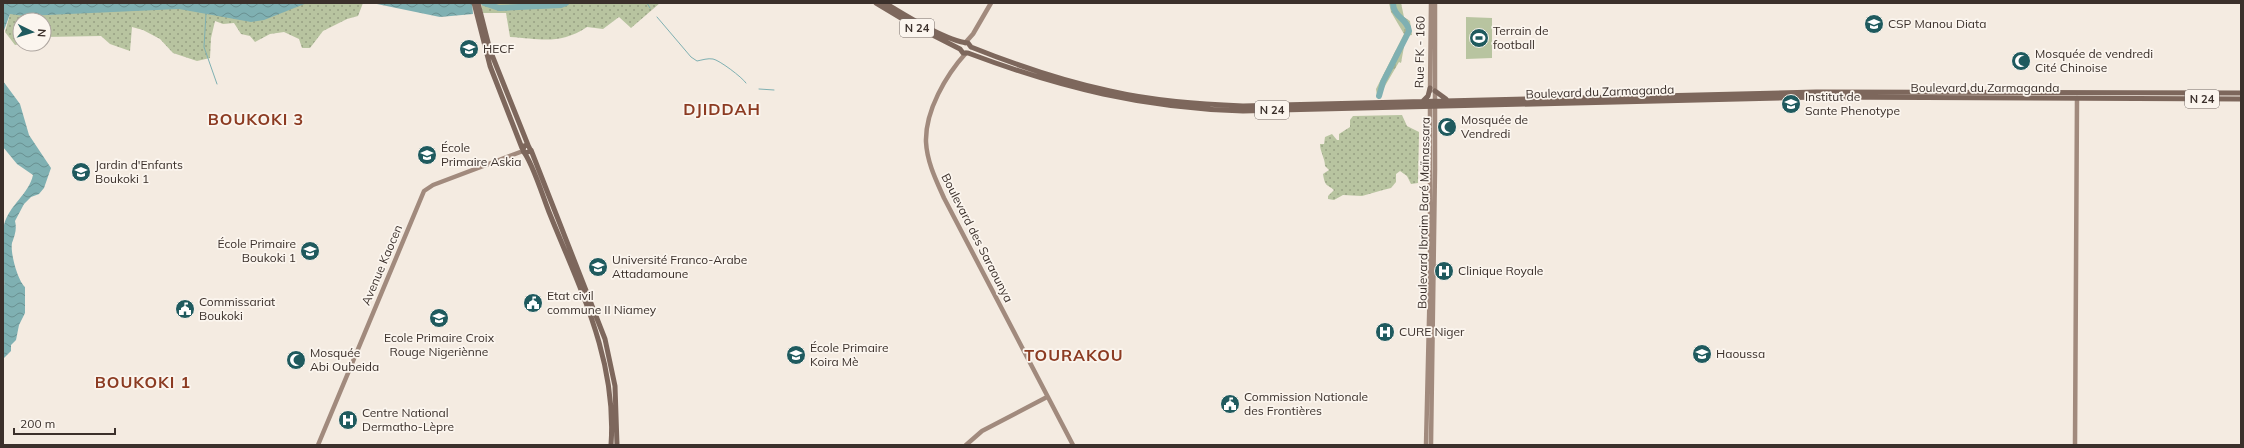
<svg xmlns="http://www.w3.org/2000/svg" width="2244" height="448" font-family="Mulish,sans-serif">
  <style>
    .green { fill: url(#green-dots) }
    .wetland { fill: url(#wetland-marsh) }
    .pitch { fill: #b8c4a0 }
    .water { fill: url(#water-waves) }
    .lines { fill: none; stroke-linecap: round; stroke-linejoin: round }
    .stream { stroke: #7fb0b2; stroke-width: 1 }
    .river { stroke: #7fb0b2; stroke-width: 6 }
    .secondary { stroke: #a18a7d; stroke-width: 4.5 }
    .primary { stroke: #7d675c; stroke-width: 5 }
    .labels { text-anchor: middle; stroke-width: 3.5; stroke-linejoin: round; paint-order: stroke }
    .shield { fill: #fbf5ee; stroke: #756b66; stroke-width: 1 }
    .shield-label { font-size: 11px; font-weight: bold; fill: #3b302b }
    .poi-label { font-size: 12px; fill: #3b302b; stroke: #fbf5ee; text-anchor: start }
    .street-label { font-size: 12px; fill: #3b302b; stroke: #fbf5ee }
    .district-label { font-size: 16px; font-weight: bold; letter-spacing: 1px; fill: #8c3b22; stroke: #fbf5ee }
  </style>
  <defs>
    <pattern id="green-dots" width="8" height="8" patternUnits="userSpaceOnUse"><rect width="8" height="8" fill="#b8c4a0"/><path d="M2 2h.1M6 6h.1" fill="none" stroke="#97a083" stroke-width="1.8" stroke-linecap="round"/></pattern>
    <pattern id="wetland-marsh" width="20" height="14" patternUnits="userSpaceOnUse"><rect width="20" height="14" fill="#b8c4a0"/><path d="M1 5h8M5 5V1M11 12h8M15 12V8" fill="none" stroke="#97a083"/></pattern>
    <pattern id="water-waves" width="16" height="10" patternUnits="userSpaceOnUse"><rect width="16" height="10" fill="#7fb0b2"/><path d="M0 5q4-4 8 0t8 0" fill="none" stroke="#699091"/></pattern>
  </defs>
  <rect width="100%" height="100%" fill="#f4ebe1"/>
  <!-- green -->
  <path class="green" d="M3 3H363L358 16 347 19 323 31 310 48H302L299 39 284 32 270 34 255 42 250 36 241 34 234 23 223 24 215 21 211 38 210 58 197 61 173 53 160 39 143 30 132 27 130 51 110 44 101 36 44 37V20H20V44L15 45 5 32 10 14Z
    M481 3H660L631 28 619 17 603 29 587 27C560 45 541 39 510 37L506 13H483Z
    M1402 115 1407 126 1419 132 1418 183 1411 184 1407 176 1400 171 1396 174V182L1391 188 1383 190 1362 196 1343 195 1334 200 1328 199V196L1334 190C1327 184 1325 187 1323 174L1329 170 1325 166C1325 158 1320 152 1320 144H1324L1325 137 1332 134 1337 140H1339V134L1350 127V120L1353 116Z"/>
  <!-- wetland -->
  <path class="wetland" d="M1389 3H1401L1404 17 1410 21 1412 35 1406 36 1401 63 1399 62 1382 91 1377 96 1376 89 1404 34 1391 12Z"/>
  <!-- pitch -->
  <path class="pitch" d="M1466 17 1492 18V58L1466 59Z"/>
  <!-- water -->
  <path class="water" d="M3 3H307L264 20 251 22 179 9 25 16 10 14 3 33Z
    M372 3H472L473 14 440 17Z
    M3 81 20 104 29 135 51 168 44 188 39 194 31 197 24 204 15 221C17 229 15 235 12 243 10 253 18 281 25 287V313L19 325 16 340 11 345V351L3 359V292C5 284 4 279 3 271 1 257 2 238 4 225 9 205 29 194 33 175L17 164 3 147Z"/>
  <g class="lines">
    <!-- stream -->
    <path class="stream" d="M647 3 650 8
      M206 14 204 47 217 84
      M657 17 691 57 697 61C702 60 708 58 713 59 719 60 742 77 746 83
      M759 89 774 90"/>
    <!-- river -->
    <path class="river" d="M484 3 499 8 561 5 566 3
      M1379 96 1383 82 1409 31C1408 19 1393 17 1393 3"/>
    <!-- secondary -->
    <path class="secondary" d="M965 43 973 34 991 3
      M966 53C946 75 925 111 926 142 927 162 936 180 944 198L1073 445
      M1430 91 1431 3
      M318 445 424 191 433 185 523 151
      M966 445 982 431 1047 397
      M1426 445 1430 278V103
      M1431 445 1435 169V3
      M2075 445 2077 98"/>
    <!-- primary -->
    <path class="primary" d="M474 3 490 66 522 148
      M478 3 490 50 528 145
      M876 3 911 24 960 49 963 53H968C1061 88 1144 108 1243 111L1816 97 2241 99
      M885 3C905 15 946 41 968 43L971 47
      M971 47C1016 65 1062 81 1110 91 1153 101 1199 104 1243 106L1816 92 2241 93
      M1435 91 1446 99
      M1423 101 1428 96 1430 88
      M531 150 605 339 615 386 617 445
      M525 153 531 151 528 145 524 146 523 151C532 161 543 197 549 212 580 289 617 360 611 445"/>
  </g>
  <!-- icons -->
  <defs>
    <symbol id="school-disc" viewBox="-11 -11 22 22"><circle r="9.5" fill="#1f5a5e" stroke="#fbf5ee"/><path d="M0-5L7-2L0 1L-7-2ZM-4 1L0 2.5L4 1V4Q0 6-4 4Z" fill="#fff"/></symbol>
    <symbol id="stadium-disc" viewBox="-11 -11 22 22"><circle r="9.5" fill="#1f5a5e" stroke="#fbf5ee"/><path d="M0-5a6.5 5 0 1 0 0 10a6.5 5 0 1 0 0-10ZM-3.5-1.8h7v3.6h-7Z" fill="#fff"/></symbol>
    <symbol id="university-disc" viewBox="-11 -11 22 22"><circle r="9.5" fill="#1f5a5e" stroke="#fbf5ee"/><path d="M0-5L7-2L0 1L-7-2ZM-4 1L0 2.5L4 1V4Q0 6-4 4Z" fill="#fff"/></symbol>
    <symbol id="mosque-disc" viewBox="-11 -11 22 22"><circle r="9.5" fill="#1f5a5e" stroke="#fbf5ee"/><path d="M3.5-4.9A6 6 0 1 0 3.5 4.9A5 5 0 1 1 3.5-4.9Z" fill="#fff"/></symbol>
    <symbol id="hospital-disc" viewBox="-11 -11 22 22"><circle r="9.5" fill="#1f5a5e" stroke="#fbf5ee"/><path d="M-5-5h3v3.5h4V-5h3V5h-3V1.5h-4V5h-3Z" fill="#fff"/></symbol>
    <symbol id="civic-disc" viewBox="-11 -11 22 22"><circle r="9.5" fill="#1f5a5e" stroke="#fbf5ee"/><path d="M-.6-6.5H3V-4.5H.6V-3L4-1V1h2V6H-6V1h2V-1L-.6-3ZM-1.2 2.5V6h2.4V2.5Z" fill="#fff"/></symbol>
  </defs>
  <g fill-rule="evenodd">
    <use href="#school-disc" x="1863" y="13" width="22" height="22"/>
    <use href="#stadium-disc" x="1468" y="27" width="22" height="22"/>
    <use href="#university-disc" x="458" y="38" width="22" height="22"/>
    <use href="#mosque-disc" x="2010" y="50" width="22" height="22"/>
    <use href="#university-disc" x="1780" y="93" width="22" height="22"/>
    <use href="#mosque-disc" x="1436" y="116" width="22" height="22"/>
    <use href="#school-disc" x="416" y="144" width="22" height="22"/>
    <use href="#school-disc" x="70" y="161" width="22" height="22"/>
    <use href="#school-disc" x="299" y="240" width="22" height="22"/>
    <use href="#university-disc" x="587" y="256" width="22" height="22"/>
    <use href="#hospital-disc" x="1433" y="260" width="22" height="22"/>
    <use href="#civic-disc" x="522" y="292" width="22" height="22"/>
    <use href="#civic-disc" x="174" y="298" width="22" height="22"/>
    <use href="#school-disc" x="428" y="307" width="22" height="22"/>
    <use href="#hospital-disc" x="1374" y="321" width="22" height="22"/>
    <use href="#school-disc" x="1691" y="343" width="22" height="22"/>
    <use href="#school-disc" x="785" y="344" width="22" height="22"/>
    <use href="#mosque-disc" x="285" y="349" width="22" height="22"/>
    <use href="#civic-disc" x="1219" y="393" width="22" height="22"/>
    <use href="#hospital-disc" x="337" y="409" width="22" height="22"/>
  </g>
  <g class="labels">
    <!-- shield labels -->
    <g class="shield">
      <rect x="900" y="19" width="34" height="18" rx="3"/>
      <rect x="2185" y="90" width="34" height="18" rx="3"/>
      <rect x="1255" y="101" width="34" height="18" rx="3"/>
    </g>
    <g class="shield-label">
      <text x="917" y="32">N 24</text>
      <text x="2202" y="103">N 24</text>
      <text x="1272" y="114">N 24</text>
    </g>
    <!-- poi labels -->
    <g class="poi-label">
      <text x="1888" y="28">CSP Manou Diata</text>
      <text x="1493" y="35">Terrain de<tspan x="1493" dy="14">football</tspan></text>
      <text x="483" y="53">HECF</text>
      <text x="2035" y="58">Mosquée de vendredi<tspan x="2035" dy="14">Cité Chinoise</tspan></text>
      <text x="1805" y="101">Institut de<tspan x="1805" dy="14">Sante Phenotype</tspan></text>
      <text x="1461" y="124">Mosquée de<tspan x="1461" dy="14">Vendredi</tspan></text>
      <text x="441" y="152">École<tspan x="441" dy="14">Primaire Askia</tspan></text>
      <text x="95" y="169">Jardin d'Enfants<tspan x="95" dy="14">Boukoki 1</tspan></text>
      <text x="296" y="248" text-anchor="end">École Primaire<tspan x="296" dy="14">Boukoki 1</tspan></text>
      <text x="612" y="264">Université Franco-Arabe<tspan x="612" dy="14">Attadamoune</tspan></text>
      <text x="1458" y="275">Clinique Royale</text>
      <text x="547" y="300">Etat civil<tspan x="547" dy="14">commune II Niamey</tspan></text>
      <text x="199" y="306">Commissariat<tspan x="199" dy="14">Boukoki</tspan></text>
      <text x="1399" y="336">CURE Niger</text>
      <text x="439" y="342" text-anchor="middle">Ecole Primaire Croix<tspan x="439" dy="14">Rouge Nigeriènne</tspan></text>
      <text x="810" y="352">École Primaire<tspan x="810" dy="14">Koira Mè</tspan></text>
      <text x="310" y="357">Mosquée<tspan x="310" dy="14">Abi Oubeida</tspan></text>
      <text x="1716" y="358">Haoussa</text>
      <text x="1244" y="401">Commission Nationale<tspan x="1244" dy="14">des Frontières</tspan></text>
      <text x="362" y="417">Centre National<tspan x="362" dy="14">Dermatho-Lèpre</tspan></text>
    </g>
    <!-- street labels -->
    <g class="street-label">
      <text transform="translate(1420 52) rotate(-89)" y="4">Rue FK - 160</text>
      <text x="1985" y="92">Boulevard du Zarmaganda</text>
      <text transform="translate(1600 92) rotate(-2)" y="4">Boulevard du Zarmaganda</text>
      <text transform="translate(1424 213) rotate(-89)" y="4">Boulevard Ibraim Baré Maïnassara</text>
      <text transform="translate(977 238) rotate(63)" y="4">Boulevard des Saraounya</text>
      <text transform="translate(382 265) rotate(-67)" y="4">Avenue Kaocen</text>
    </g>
    <!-- district labels -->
    <g class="district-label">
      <text x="722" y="115">DJIDDAH</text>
      <text x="256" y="125">BOUKOKI 3</text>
      <text x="1074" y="361">TOURAKOU</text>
      <text x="143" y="388">BOUKOKI 1</text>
    </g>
  </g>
  <!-- border -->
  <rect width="2244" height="448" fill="none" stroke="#3b302b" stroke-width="8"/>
  <!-- north arrow -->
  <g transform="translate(32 32) rotate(95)"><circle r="19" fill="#fbf5ee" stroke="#aea6a0"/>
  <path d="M0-3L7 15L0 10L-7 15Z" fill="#1f5a5e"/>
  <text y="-6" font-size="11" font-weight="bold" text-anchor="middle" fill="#3b302b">N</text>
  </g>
  <!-- scale -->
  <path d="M14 428v6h101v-6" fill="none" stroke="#3b302b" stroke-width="2"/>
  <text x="20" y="428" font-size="12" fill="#3b302b" stroke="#fbf5ee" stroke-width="3" paint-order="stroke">200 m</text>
</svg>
